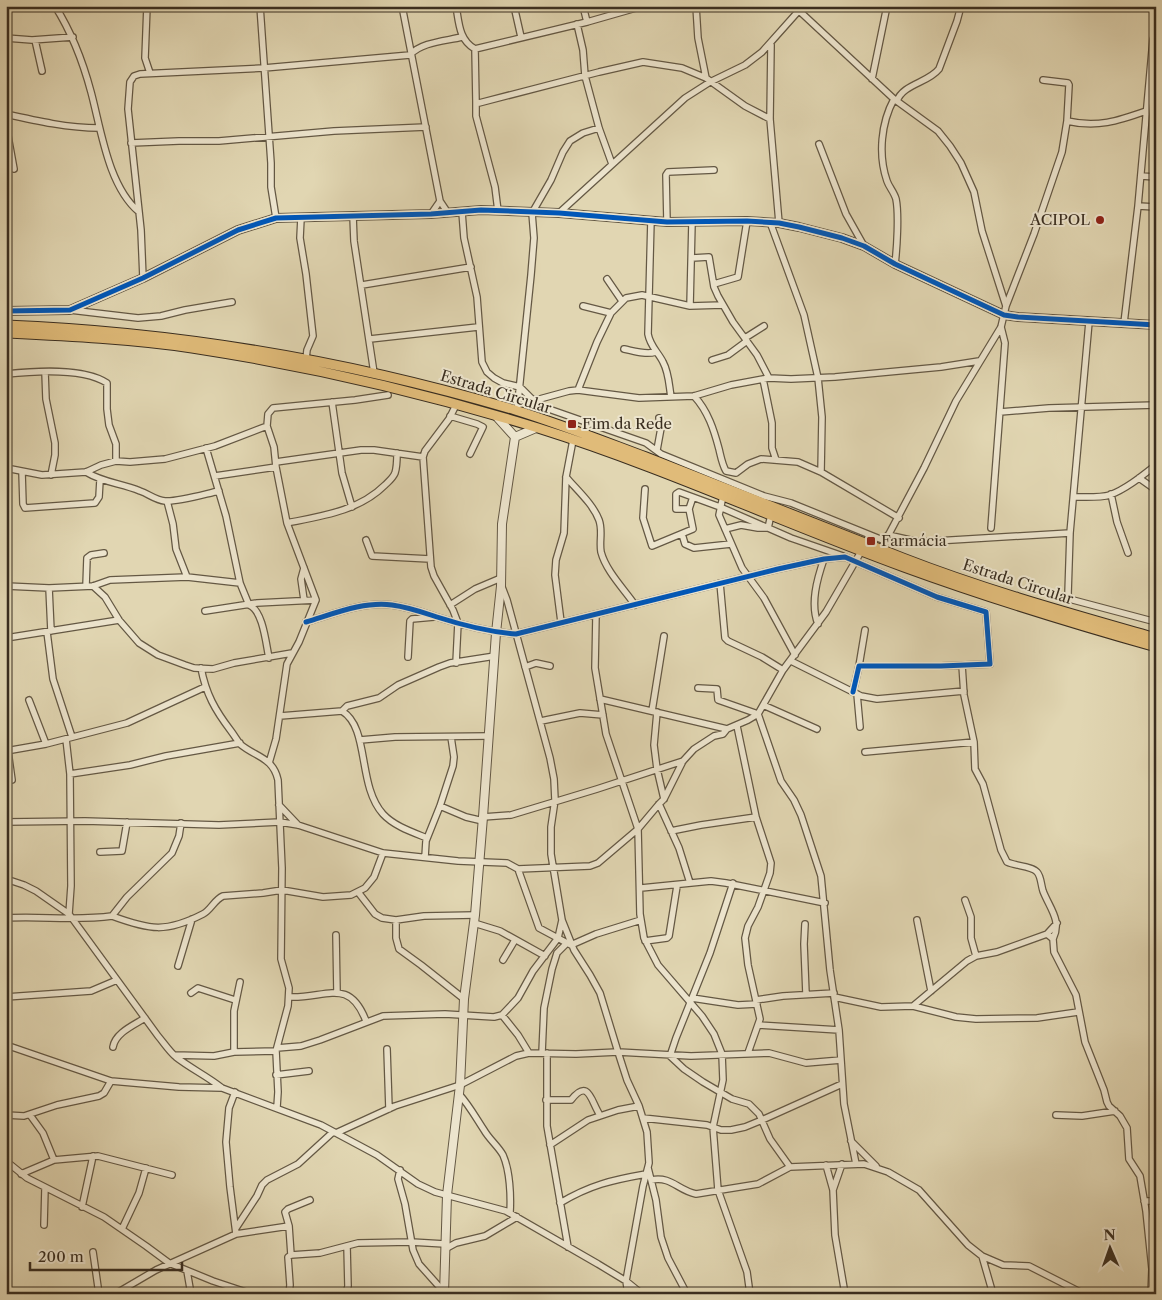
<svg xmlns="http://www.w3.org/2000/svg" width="1162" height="1300" font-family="'Libre Caslon Text',serif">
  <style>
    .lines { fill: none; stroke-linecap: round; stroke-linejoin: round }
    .minor-casing { stroke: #645844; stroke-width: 8 }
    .tertiary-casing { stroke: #645844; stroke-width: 10 }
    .primary-casing { stroke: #3a2e20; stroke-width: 11 }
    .minor { stroke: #ece4cd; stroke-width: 5.5 }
    .tertiary { stroke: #ece4cd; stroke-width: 8 }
    .primary { stroke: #e0bb79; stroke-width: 9 }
    .cycleway-casing { stroke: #ece4cd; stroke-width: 8 }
    .cycleway { stroke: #0057b8; stroke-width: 5 }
    .poi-dot { fill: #8f2418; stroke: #ece4cd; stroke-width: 2 }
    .labels { text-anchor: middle; stroke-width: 4; stroke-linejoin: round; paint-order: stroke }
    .poi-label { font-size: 15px; fill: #3a2e20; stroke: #ece4cd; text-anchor: start }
    .street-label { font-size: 15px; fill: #3a2e20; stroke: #ece4cd }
  </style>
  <rect width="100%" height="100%" fill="#e1d6b2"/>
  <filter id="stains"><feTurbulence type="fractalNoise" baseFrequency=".004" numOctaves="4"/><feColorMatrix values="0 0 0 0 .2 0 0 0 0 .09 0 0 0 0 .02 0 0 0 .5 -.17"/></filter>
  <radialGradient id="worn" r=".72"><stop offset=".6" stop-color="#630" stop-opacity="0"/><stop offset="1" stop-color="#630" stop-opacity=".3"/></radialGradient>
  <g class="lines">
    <defs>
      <path id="minor" d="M55 6C72 33 83 62 91 92 101 129 108 186 139 212
        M147 6 145 58 150 73
        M260 6 271 163V187L276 218
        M402 6 440 201 448 213
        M456 6C459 23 459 40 475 49L587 22 643 6
        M514 6 521 37
        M583 6 587 22
        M696 6 698 38 706 78
        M794 6 894 99 938 131 950 146 961 163 974 192 982 231 1006 306 1001 327 956 401 924 468 881 549
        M577 24 583 50 585 76 599 128 612 164
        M6 38 32 40 73 37
        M35 40 42 71
        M771 45 770 119 779 223
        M475 49 476 102 479 103 599 72 643 62 682 68 706 78 745 106 770 119
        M872 79 887 6
        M894 99C881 123 878 155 887 181 889 187 894 192 896 199 899 214 897 248 895 264
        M897 101C903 84 928 83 939 69L957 21 961 6
        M476 102V116L495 187 498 211
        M6 114C37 121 68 128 99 128
        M1067 121C1097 128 1118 121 1146 111
        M6 125 14 169
        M131 143 179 141H219L334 131 426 127
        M819 144 846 214 864 246
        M1141 176 1156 177
        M1138 206 1153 39 1156 38
        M462 212 464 238 477 297 482 362 487 372 494 378 503 383 520 387 532 399 536 400 569 391 578 390 639 398 694 396 731 385 769 378 791 379 835 377 941 367 979 361
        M559 213 685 98 710 82 745 65 762 52 803 6
        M431 214 440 201
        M353 216 354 241 374 373
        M301 218 300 238 306 274 313 336 307 350 306 359
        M651 220 648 334C650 346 658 352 663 362 669 373 669 385 671 397
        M667 222 666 175 668 172 714 170
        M770 222 804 315 818 378 822 417 821 472
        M692 258 709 257 714 287 718 296 733 322 757 355 769 378
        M143 278 141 230 128 109 130 82 134 76 140 74 264 68 410 55C421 42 446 41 462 37
        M607 279 622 301
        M714 284 738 277 747 221
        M362 285 471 267
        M583 306 611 313
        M690 306 692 222
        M1006 306 1034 234 1062 152 1067 121 1069 85 1068 83 1043 80
        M70 310 138 318 161 316 185 310 232 302
        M1089 322 1070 533 1068 594 1069 598 1073 600 1156 622
        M1124 323 1138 206 1156 207
        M745 338 764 326
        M370 339 478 327
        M624 349C634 351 645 355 656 352
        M712 360 728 355 747 341
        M45 372 46 399 55 443V455L51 475
        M6 374C34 371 83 367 107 383V409L109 425 116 444V461
        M763 379 772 423V448L776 460
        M578 390 597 342 611 313 626 298 642 295 690 306 723 305
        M694 396C708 411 714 430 719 449 721 457 722 464 726 471L736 473 748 464 761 459 798 462 821 472 899 518
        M535 400 538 405 543 407 646 443 661 454 764 496 791 503 885 541
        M332 402 342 473 352 507
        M517 411 531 275 534 238 532 213 551 180 563 152 570 141 583 133 599 128
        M1000 412 1049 408 1156 405
        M450 416 477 424 483 427 470 454
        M206 448 226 516 240 583 249 605C263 610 266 644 269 658
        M657 450 661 428 659 418
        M276 462 361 450H374L423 457
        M6 468 42 475 86 472 101 465 116 461 130 462 165 459 215 446 267 426
        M22 472 23 504 25 508 95 503 99 497 100 480
        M86 472C104 483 121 483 140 491 149 494 155 500 165 501 178 502 205 494 219 491
        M215 476 276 467
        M566 477C577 490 593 504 599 520 603 531 599 541 601 552 606 571 624 589 635 605
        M1139 478 1156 490
        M645 489 643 518 652 546 693 529 689 509 693 497
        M1111 494 1117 522 1128 553
        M723 496 719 515 742 568 764 598 795 655
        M1075 497C1086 497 1099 498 1110 495 1126 489 1142 476 1156 465
        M167 501 173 524 176 549 187 577
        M689 509H676V494L679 492 720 507 791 538 843 556
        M287 523C322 516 359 511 385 485 389 481 393 478 395 473 397 467 397 460 397 453
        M991 528 1005 343 1001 327
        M725 529 741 525 758 528H768L771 515
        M682 534 685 544 694 548 731 544
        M888 535 919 542 1070 533
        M366 540 372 556 430 559
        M304 568 301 579 304 600
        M720 583 725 638 728 641 762 657 783 670
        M6 586 49 588 93 586 110 580 187 577 240 583
        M86 586 87 558 91 555 104 553
        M93 586 105 597 119 620 139 643 158 655 185 665 194 668 213 669 234 663 292 653
        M502 587 507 600 550 758 554 779 555 800 551 827V854L562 920 574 950 590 975 600 993 618 1052 627 1080 639 1106 647 1132 649 1163 643 1186 629 1264 626 1281 628 1294
        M49 588 51 631
        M450 605 475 589 501 578
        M205 611 257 603 316 600
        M596 615 595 668 606 734 638 829 640 914 644 938 658 965 702 1016 714 1034 722 1054 723 1080 713 1127 718 1190 747 1272 750 1294
        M306 622C333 614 364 601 392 605 408 607 422 612 437 617 462 625 489 632 516 634L778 569 824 559 845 557 937 597 986 612 990 664 941 666H859L853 692
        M561 622 555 575 556 560 564 533 566 477 573 440
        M818 624C810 604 817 579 824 559
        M47 632 53 679 72 737
        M6 638 119 620
        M408 657 410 621 412 619 434 617
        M791 661 861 696 877 699 964 691
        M456 663 458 623 453 610 434 576 431 567 423 457 425 451 449 419 456 405
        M962 665 964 695 974 742 975 769 983 784 1001 850 1007 862C1015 866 1032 866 1037 872 1041 876 1041 885 1043 891 1050 909 1062 920 1053 939
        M859 666 865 630
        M525 667 536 663 550 666
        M201 668C206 694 215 710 231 731 234 735 237 740 240 744 255 757 273 757 278 780L282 868 281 959 289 988 288 1006 276 1051 278 1092 277 1107
        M698 688 717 689 718 700 758 714
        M857 694 860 727
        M600 699 727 729 748 720 758 714 783 670 826 612 862 550
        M29 700 46 744
        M763 705 817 729
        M342 711C370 728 357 785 383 814 394 826 412 832 427 838
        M652 711 664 636
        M657 712 654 745 657 769 664 799
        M758 714 781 781 794 800 801 815 821 876 830 970 839 1030 844 1104 856 1164
        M280 716 342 711 347 706 379 698 398 685 439 667 450 663 495 656
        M541 721 580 713 603 715
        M737 726 756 817 771 863 770 873 758 907 748 926 745 938 748 965 760 1019 748 1053
        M66 739 70 774 71 886 69 914
        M360 740 395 737 489 736
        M6 751 46 744 127 723 205 687
        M8 751 12 780
        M865 752 974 742
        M269 763 276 739 287 664 299 642 316 600 287 523 276 467 274 447 267 426 268 414 273 408 355 400 388 395
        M70 774 130 765 166 756 240 743
        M659 804 679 848 690 883
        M279 805 298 825
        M440 806 466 817 483 821
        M483 817 511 815 597 789 683 761
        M6 822 85 821 219 825 280 822 298 825 383 853 458 861 507 863 518 869 590 866 598 863 638 829 659 804 664 799 683 761 694 749 714 736 723 734 727 729
        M671 831 701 825 756 817
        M100 852 122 851 127 822
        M425 857 426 841 440 806 453 766 454 757 451 737
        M518 869 539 928 567 943 571 945 596 934 641 920
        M6 879 24 885 36 891 69 914 158 1036C164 1043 169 1051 176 1057 190 1068 207 1076 222 1088L321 1125 377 1155 418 1184 435 1192 506 1211 598 1264 626 1281 642 1294
        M733 883 710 953 676 1038 670 1056 684 1069 703 1082 732 1099 749 1104 759 1114 770 1139 790 1167
        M641 888 711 881 726 883 825 903
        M358 892 375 914 382 918 396 920 424 916 475 915
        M965 900 971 917V938L976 956
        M112 916C150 930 166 933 203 914 211 910 214 900 223 896L263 893 282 890 323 897 351 895 365 888 374 877 383 853
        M6 918C42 916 77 921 112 916L127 897 172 853 179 836 181 823
        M396 920V938L399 949 421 965 464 999
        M917 920 931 991
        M474 923 500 931 545 956
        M805 924 804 944 806 994
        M1047 934 1053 939 1054 952 1076 995 1085 1042 1104 1090 1107 1102 1109 1106 1120 1116 1127 1128 1129 1159 1140 1176 1146 1211 1152 1269 1151 1294
        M336 935 337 993
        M645 941 667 938 669 936 677 886
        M503 960 515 940
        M178 966 192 919
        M191 993 198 988 235 1000
        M6 997 91 991 117 980
        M289 997C325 999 349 976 366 1021
        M834 997 881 1007 913 1006 956 1017 976 1019 1037 1018 1078 1012
        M692 998 738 1005 757 1004
        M756 1000 783 996 834 993
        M913 1006 967 961 976 956 997 952 1047 934 1057 923
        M502 1015 518 1035 529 1053
        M759 1025 839 1030
        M6 1045 111 1081 179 1087 222 1088
        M113 1047C115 1033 134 1025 145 1018
        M277 1048 301 1046 320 1040 383 1016 445 1014 494 1017 502 1015 518 998 533 971 558 938 562 920
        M387 1049 389 1109
        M234 1052V1011L240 982
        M542 1053 544 1008 552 969 557 953 567 943
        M547 1053V1126L568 1247
        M174 1055 214 1056 234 1052 276 1051
        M276 1075 309 1071
        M235 1092 229 1108 226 1142 230 1187 236 1234 289 1226 291 1255 320 1253 358 1243 411 1242 445 1244
        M459 1094C469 1105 476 1118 484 1130 489 1139 498 1146 503 1155 510 1171 511 1196 510 1213
        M546 1100H571C589 1077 591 1102 600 1115
        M6 1115 24 1116 57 1105 99 1096 104 1093 111 1081
        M30 1115 43 1133 54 1160
        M1056 1115 1082 1116 1115 1111
        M643 1118 707 1125 721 1130H731L745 1127 762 1120 842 1084
        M336 1133 395 1106 460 1085 516 1056 529 1053 576 1054 618 1052 691 1056 769 1053 806 1063 841 1060
        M851 1141 876 1166
        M550 1145 588 1120 618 1110 639 1106
        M6 1161 27 1178 104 1217 146 1246 169 1263 213 1281 252 1294
        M826 1165 833 1190 835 1235 845 1294
        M648 1168 656 1200 661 1237 668 1258 687 1294
        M400 1170 398 1179 405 1204 413 1250 419 1264 444 1292
        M21 1174 54 1160 98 1156 172 1175
        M651 1180C672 1176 677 1190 696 1194L758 1184 790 1167 864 1164 888 1172 919 1190 968 1245 982 1256 1003 1265 1029 1266 1084 1294
        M833 1190 842 1164
        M1144 1201H1156
        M560 1203C590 1185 612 1180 646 1174
        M82 1207 93 1156
        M44 1225 45 1188
        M289 1226 285 1212 288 1209 310 1200
        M236 1228 257 1196 262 1185 267 1180 298 1164 333 1132
        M122 1229 139 1193 146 1168
        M445 1249 456 1243 485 1236 517 1217
        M93 1252 99 1294
        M982 1256 993 1294
        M187 1271 191 1294
        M115 1294 156 1270 236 1234
        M289 1294 290 1285 288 1257 291 1255
        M346 1294 348 1286 347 1246"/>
      <path id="tertiary" d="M6 311 70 310 143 278 238 230 276 218 431 214 481 210 559 213 667 222 747 221 779 223 799 227 842 238 864 246 895 264 1004 315 1018 317 1156 325
        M496 416 515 437
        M515 437 536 428
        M444 1294 447 1195 460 1085 464 999 475 915 483 817 496 633 501 586 502 524 515 437"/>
      <path id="primary" d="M6 325C179 332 350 361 515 410 560 424 603 441 646 457 732 490 817 525 903 558 985 590 1072 614 1156 638
        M6 333C68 336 131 339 192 348 309 366 425 393 538 428 662 467 781 522 904 567 986 597 1071 623 1156 647"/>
    </defs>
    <!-- minor casing -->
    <use href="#minor" class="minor-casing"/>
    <!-- tertiary casing -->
    <use href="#tertiary" class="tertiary-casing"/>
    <!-- primary casing -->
    <use href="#primary" class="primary-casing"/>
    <!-- minor -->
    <use href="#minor" class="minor"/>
    <!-- tertiary -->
    <use href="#tertiary" class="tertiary"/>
    <!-- primary -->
    <use href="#primary" class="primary"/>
    <defs>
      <path id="cycleway" d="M6 311 70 310 143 278 238 230 276 218 431 214 481 210 559 213 667 222 747 221 779 223 799 227 842 238 864 246 895 264 1004 315 1018 317 1156 325
        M306 622C333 614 364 601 392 605 408 607 422 612 437 617 462 625 489 632 516 634L778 569 824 559 845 557 937 597 986 612 990 664 941 666H859L853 692"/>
    </defs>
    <!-- cycleway casing -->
    <use href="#cycleway" class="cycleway-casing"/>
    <!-- cycleway -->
    <use href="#cycleway" class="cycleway"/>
  </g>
  <!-- markers -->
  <g class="poi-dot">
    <circle cx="1100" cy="220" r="5"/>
    <rect x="567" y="419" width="10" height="10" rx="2.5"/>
    <rect x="866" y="536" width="10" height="10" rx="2.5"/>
  </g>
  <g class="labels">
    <!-- poi labels -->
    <g class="poi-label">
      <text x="1090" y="225" text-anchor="end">ACIPOL</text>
      <text x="582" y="429">Fim da Rede</text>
      <text x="881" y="546">Farmácia</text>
    </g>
    <!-- street labels -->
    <g class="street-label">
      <text transform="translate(496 392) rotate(17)" y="5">Estrada Circular</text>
      <text transform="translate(1018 582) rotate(18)" y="5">Estrada Circular</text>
    </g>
  </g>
  <!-- margin -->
  <rect width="1162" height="1300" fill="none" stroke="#e1d6b2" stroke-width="25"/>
  <rect x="8" y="8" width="1147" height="1285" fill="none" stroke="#3a2e20" stroke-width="2.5"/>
  <rect x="12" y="12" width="1137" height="1275" fill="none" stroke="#3a2e20"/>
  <!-- north arrow -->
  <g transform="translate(1110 1248) rotate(358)" stroke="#ece4cd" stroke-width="4" paint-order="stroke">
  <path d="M0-4L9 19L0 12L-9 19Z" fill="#3a2e20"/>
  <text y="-8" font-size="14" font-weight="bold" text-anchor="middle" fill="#3a2e20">N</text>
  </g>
  <!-- scale -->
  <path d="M30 1262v8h152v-8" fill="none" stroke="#3a2e20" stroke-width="2.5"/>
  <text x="38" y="1262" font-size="15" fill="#3a2e20" stroke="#ece4cd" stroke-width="4" paint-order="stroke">200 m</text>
  <rect width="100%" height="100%" filter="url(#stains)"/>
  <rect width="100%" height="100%" fill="url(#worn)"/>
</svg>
